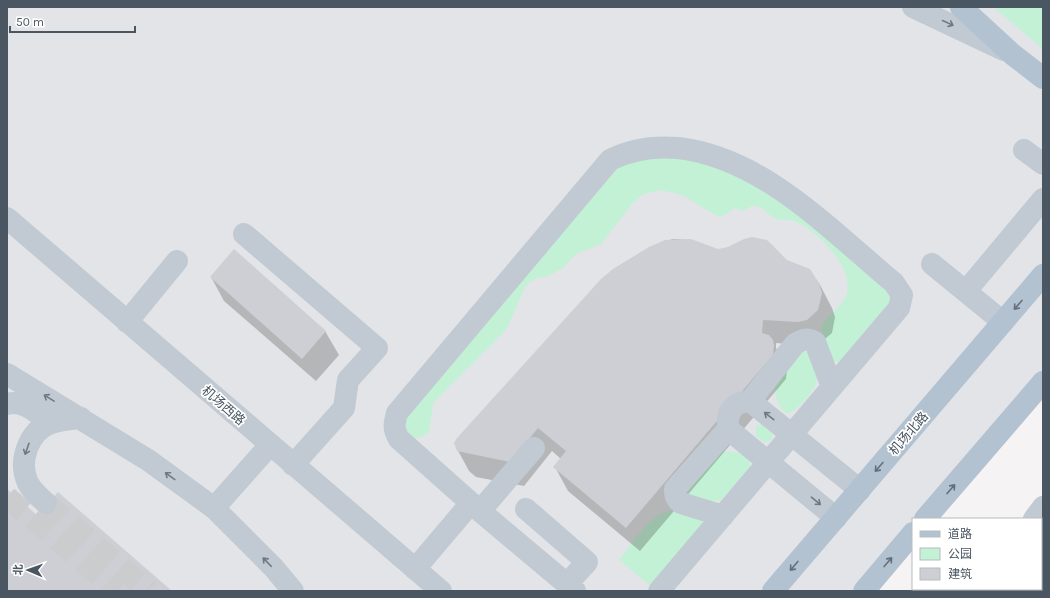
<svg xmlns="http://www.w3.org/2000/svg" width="1050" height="598" font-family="Karla,'Noto Sans SC',sans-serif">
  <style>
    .airport { fill: #e2e4e7 }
    .green { fill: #c3f1d5 }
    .shadow { fill: #0003 }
    .building { fill: #cdcfd5 }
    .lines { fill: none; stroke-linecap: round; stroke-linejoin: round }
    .minor-tunnel { stroke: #caccce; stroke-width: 22; stroke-dasharray: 22 11; stroke-linecap: butt }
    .minor { stroke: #c1cad2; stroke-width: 22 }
    .major { stroke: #b3c2d1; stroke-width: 22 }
    .oneway { stroke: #6e7983 }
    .oneway2 { stroke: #64717d }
    .labels { text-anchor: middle; stroke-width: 3.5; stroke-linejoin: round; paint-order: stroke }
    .street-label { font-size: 13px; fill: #4a5661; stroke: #fff }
  </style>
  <rect width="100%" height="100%" fill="#f5f3f3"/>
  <!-- airport -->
  <path class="airport" d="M7 7H1043V386L927 519H913V536L865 591H7Z"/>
  <!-- green -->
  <path class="green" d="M993 7H1043V49Z
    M639 156 691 157 766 189 888 288 893 299 841 362H834L821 330C824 315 843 308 847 293 854 267 817 230 794 221 787 219 780 221 773 217 767 214 763 207 756 206 750 205 747 210 742 211L735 207 724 216H717L682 195 661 190 643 194 632 204 601 244 576 254 563 268 548 276 534 279 525 287 506 330 433 403 429 432C421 439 413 440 405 433L402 420 616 167Z
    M803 352H807C810 359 818 371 817 379 817 388 796 414 787 413 779 410 775 396 775 388L800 353Z
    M761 424 773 432 772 440 764 442 756 436V426Z
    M721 451 743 453 749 457 750 467 722 499C711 505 697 499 686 496L685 485Z
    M674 510 705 522 653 588 619 560C634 542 649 513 674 510Z"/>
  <!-- shadow -->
  <path class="shadow" d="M673 239 691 240 718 250 763 240 771 244 786 261 819 283 832 308 835 317 832 333 820 343 812 346 776 343V348L787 369 786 379 640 551 568 491 555 467 561 459 552 451 524 486 476 477 469 471 456 447 659 243Z
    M211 277 325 331 339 355 316 381 224 301Z"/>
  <!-- building -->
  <path class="building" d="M752 237 767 240 787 260 810 269 819 283 822 293 818 310 807 320 798 322 763 320 762 333 769 335 773 340 774 345 773 355 626 528 553 467 566 451 538 428 510 462 457 451 454 443 457 438 601 279 613 269 649 247 665 240 691 239 718 249 728 247 744 239Z
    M234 249 326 331 302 359 210 277Z
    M7 489 38 516 58 492 172 591H7Z"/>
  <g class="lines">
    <!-- minor-tunnel -->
    <path class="minor-tunnel" d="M7 497 117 591
      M46 503 149 591"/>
    <!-- minor -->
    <path class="minor" d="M913 7 1004 50
      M1024 150 1043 164
      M7 218 441 591
      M244 234 377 348 348 380 344 408 293 465
      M932 264 1003 322
      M966 291 1043 199
      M127 322 177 261
      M7 374 148 460 214 508 273 567 293 591
      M750 401 795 344C803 339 807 338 815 342L832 387
      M7 404C24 399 38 414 50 423
      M46 503C39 497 32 491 28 483 18 462 28 431 51 423 60 420 71 419 81 418
      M214 508 270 445
      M526 509 587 562 567 584
      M480 511 534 448
      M723 516 681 503C676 499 675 496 675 489L728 429
      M836 518 728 429C726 412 733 402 750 401L860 490
      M1034 519 1043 507
      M415 569 471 503
      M1013 589 1015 591
      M575 591 480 511 399 439C393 429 394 424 397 413L610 160C631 149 654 146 678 148 764 158 830 230 894 283L902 295 899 308 659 591
      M977 591 979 589"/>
    <!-- major -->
    <path class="major" d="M961 7 1012 54 1043 78
      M925 519 1043 382
      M773 591 1043 275
      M864 591 913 533"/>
  </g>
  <!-- one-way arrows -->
  <defs><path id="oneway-shaft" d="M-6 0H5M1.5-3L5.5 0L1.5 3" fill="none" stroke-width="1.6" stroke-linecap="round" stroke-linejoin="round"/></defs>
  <g class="oneway">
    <use href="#oneway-shaft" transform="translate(948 23) rotate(25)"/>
    <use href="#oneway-shaft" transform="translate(49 398) rotate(-149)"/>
    <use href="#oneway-shaft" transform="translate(769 416) rotate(-142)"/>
    <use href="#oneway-shaft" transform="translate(27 449) rotate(109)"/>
    <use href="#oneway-shaft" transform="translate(170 476) rotate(-144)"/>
    <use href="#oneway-shaft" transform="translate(816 501) rotate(40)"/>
    <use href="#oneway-shaft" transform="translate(267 562) rotate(-134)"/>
  </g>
  <g class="oneway2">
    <use href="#oneway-shaft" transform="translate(1018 305) rotate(131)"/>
    <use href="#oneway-shaft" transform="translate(879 467) rotate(131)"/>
    <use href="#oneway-shaft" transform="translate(951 489) rotate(-49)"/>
    <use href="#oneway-shaft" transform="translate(888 562) rotate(-49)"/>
    <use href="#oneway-shaft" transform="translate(794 566) rotate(131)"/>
  </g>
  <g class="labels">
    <!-- street labels -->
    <g class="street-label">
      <text transform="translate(224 405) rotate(41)" y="5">机场西路</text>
      <text transform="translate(908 433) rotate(-49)" y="5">机场北路</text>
    </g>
  </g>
  <!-- border -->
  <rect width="1050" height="598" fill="none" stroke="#4a5661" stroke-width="16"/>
  <!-- legend -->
  <rect x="912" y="518" width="130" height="72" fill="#ffffff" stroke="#b7bbc0"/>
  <rect x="920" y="531" width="20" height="6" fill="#b3c2d1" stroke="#b7bbc0"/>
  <text x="948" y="538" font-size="12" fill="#4a5661">道路</text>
  <rect x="920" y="548" width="20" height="12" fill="#c3f1d5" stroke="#b7bbc0"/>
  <text x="948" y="558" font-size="12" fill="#4a5661">公园</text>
  <rect x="920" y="568" width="20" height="12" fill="#cdcfd5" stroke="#b7bbc0"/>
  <text x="948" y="578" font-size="12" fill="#4a5661">建筑</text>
  <!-- north arrow -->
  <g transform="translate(28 570) rotate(272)" stroke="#ffffff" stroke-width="3" paint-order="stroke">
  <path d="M0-3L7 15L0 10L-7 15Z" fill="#4a5661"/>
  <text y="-6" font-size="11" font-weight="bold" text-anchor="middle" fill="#4a5661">北</text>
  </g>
  <!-- scale -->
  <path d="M10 26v6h125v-6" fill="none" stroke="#4a5661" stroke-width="2"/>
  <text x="16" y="26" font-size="12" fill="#4a5661" stroke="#ffffff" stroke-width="3" paint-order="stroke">50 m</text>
</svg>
